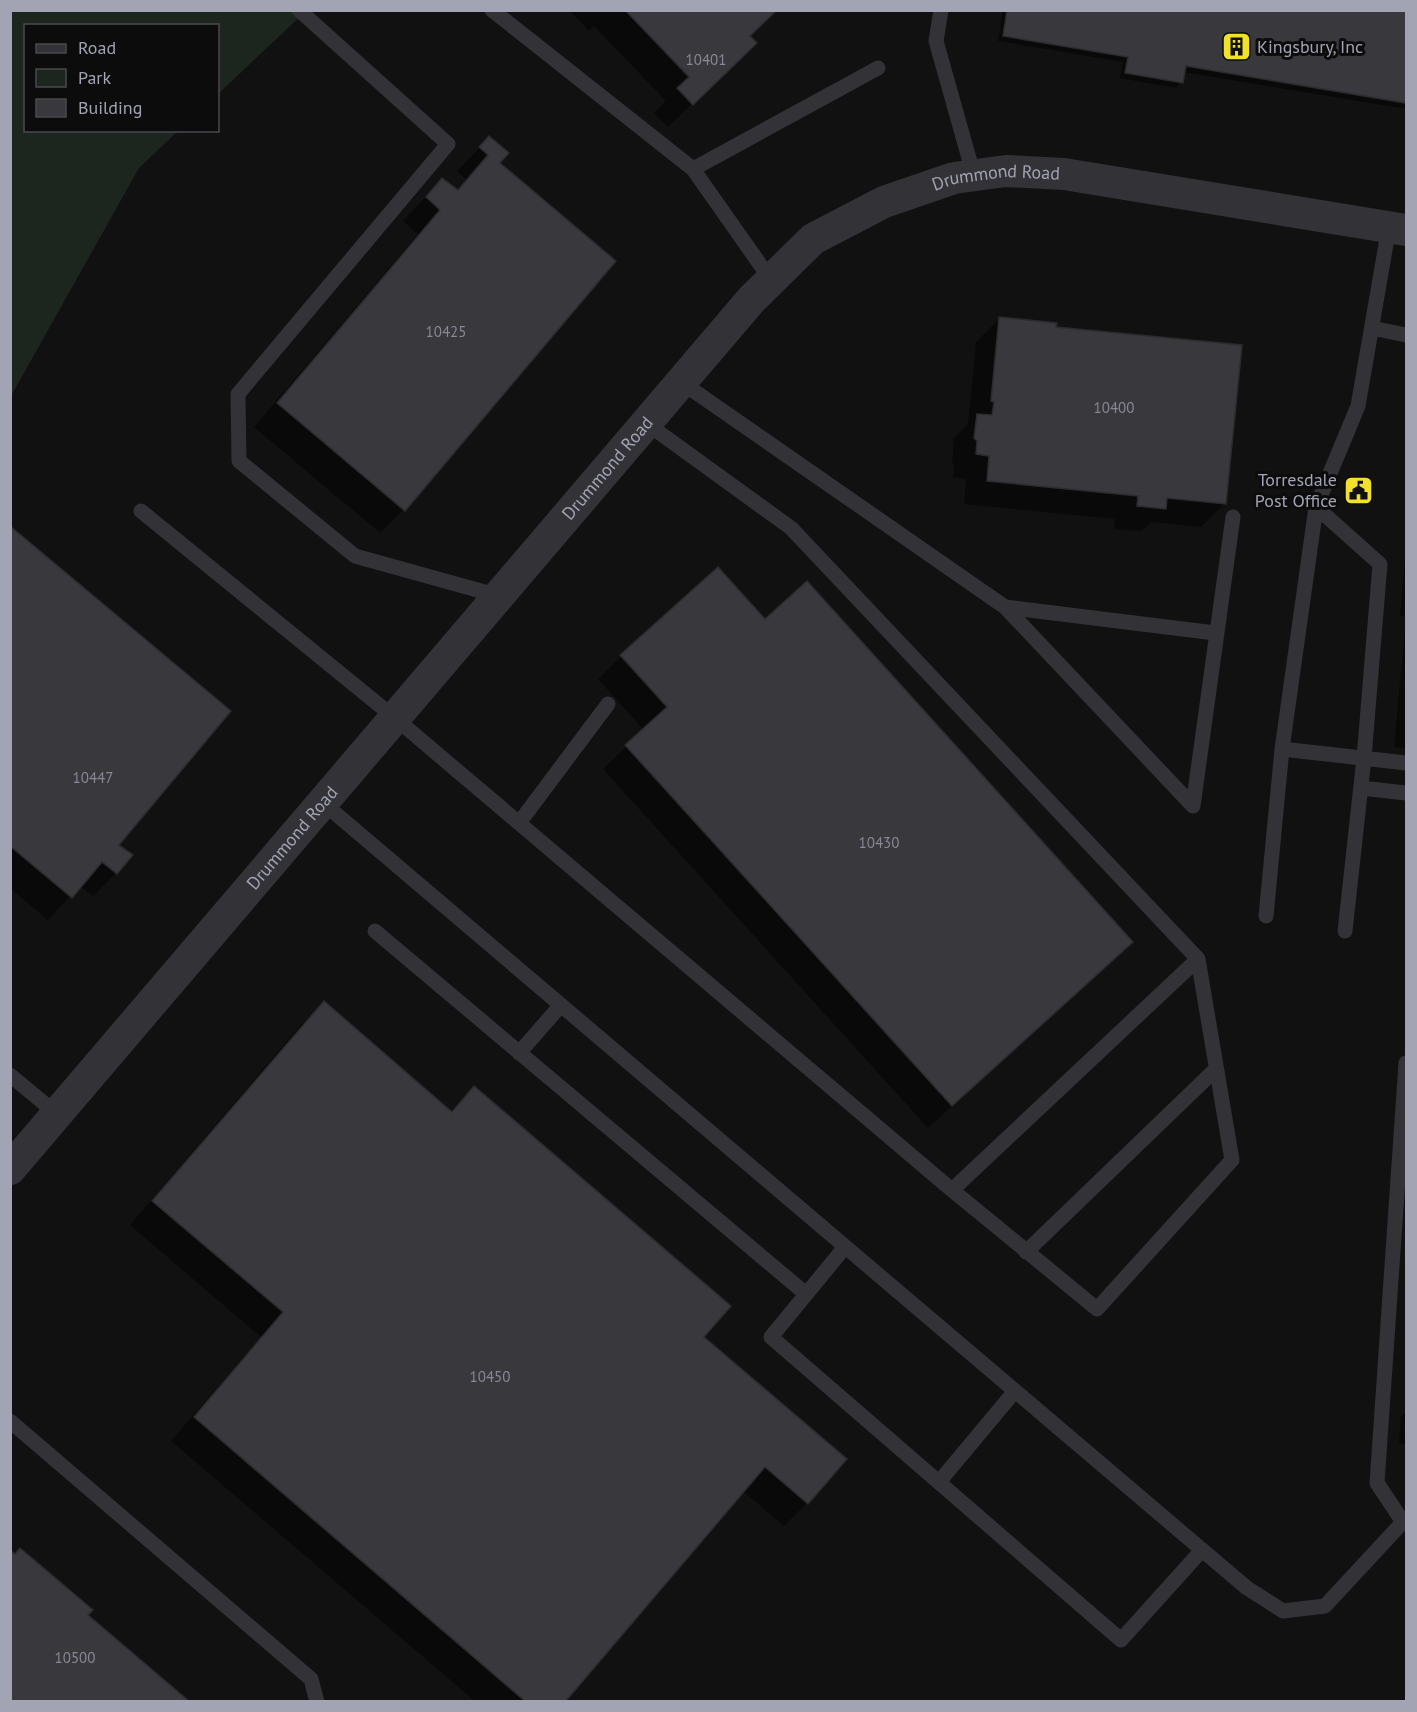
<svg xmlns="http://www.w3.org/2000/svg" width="1417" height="1712" font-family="'PT Sans',sans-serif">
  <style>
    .green { fill: #1d251f }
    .shadow { fill: #0007 }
    .building { fill: #38383d; stroke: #2c2b2e; stroke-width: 1.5 }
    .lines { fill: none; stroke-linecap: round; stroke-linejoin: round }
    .lane { stroke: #323237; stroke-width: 15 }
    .street { stroke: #323237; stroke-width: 32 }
    .labels { text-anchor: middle; stroke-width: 6; stroke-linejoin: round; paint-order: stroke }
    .number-label { font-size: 15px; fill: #888896 }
    .poi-label { font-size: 18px; fill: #a2a3b3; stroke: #0c0c0d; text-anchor: start }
    .street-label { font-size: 18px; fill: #a2a3b3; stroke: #0c0c0d }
  </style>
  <rect width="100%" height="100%" fill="#111112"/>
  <!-- green -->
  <path class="green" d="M11 11H306L218 94V26H26V130L178 131 139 168 11 396Z"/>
  <!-- shadow -->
  <path class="shadow" d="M569 10H776L748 37 731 66 668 127 654 113 666 101 594 26 589 31Z
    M1003 10H1406V109L1183 72 1181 82 1176 88 1120 78 1123 62 998 41Z
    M489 138 498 164 614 261 403 510 380 533 254 427 418 234 403 221 442 180 456 191 466 179 457 171Z
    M999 319 1054 328 1225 503 1201 527 1151 522 1141 531 1114 529 1115 519 964 504 966 479 953 477 954 465 952 462 954 438 968 424 976 342Z
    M10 528 117 845 116 873 93 896 80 886 48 920 10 888Z
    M1406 559V616H1400L1405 561Z
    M1406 617V748L1394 747Z
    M621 656 1131 942 928 1128 603 769 644 730 598 679Z
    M324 1003 450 1112 474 1088 702 1337 807 1503 784 1526 743 1491 563 1702H476L171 1441 261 1337 130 1225 300 1026Z
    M1406 1412V1444L1399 1443 1401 1417Z"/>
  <!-- building -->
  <path class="building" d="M625 10H777L750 36 757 43 693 105 677 88 689 77Z
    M1007 10H1406V103L1186 66 1183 83 1125 73 1128 57 1003 36Z
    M489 136 509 153 500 163 616 261 405 511 277 403 440 210 426 197 442 178 458 190 488 155 479 147Z
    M999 317 1057 323 1056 327 1242 345 1226 504 1167 498 1166 509 1137 506 1138 496 987 481 989 456 976 454 977 441 974 438 977 414 992 415 994 402 991 401Z
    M10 526 231 711 119 845 133 855 117 874 102 862 72 898 10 846Z
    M718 567 765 619 807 581 1133 942 952 1106 625 745 667 707 620 655Z
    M324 1001 452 1112 474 1086 731 1306 704 1337 847 1459 808 1504 765 1467 565 1702H526L194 1417 283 1312 152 1201Z
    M20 1548 93 1610 88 1615 190 1702H10V1550L15 1554Z"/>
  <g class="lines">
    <!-- lane -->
    <path class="lane" d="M299 10 448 144 238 394 239 461 355 556 499 596
      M492 10 693 169 771 280
      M941 10 936 41 974 176
      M693 169 878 68
      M1389 227 1358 406 1316 507 1282 749 1406 763
      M1372 328 1406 335
      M681 382 1005 607 1193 806 1233 517
      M1316 507 1380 564 1364 758 1345 931
      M141 511 395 718 952 1190 1198 959 791 528 646 423
      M1005 607 1215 633
      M1361 788 1406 793
      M322 802 1247 1588 1283 1611 1325 1606 1403 1522
      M519 823 608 704
      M1266 916 1282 749
      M375 931 806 1294
      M519 1053 561 1005
      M1406 1063 1377 1483 1403 1522 1406 1523
      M10 1075 57 1114
      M952 1190 1097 1309 1232 1160 1198 959
      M845 1247 771 1337 1121 1640 1202 1550
      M1026 1252 1216 1069
      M10 1421 311 1679 317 1702
      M939 1482 1015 1391"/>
    <!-- street -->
    <path class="street" id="s1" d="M10 1169 752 299 813 239 884 202 954 178 1006 171 1064 174 1406 230"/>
  </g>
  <!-- icons -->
  <defs>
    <symbol id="building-square" viewBox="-11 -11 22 22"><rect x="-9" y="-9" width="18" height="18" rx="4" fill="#f1e12a" stroke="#0c0c0d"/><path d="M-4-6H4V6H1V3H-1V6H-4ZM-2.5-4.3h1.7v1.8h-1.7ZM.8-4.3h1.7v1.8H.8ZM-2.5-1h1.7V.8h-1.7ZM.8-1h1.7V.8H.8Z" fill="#111"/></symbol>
    <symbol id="civic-square" viewBox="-11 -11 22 22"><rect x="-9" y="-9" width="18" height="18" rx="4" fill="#f1e12a" stroke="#0c0c0d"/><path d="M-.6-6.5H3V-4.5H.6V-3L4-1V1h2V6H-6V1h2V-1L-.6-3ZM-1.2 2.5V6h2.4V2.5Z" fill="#111"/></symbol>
  </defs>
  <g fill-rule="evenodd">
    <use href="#building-square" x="1220" y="30" width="33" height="33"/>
    <use href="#civic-square" x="1342" y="474" width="33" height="33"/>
  </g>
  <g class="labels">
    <!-- number labels -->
    <g class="number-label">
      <text x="706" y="65">10401</text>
      <text x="446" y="337">10425</text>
      <text x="1114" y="413">10400</text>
      <text x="93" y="783">10447</text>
      <text x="879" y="848">10430</text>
      <text x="490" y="1382">10450</text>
      <text x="75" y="1663">10500</text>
    </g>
    <!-- poi labels -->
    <g class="poi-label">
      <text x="1257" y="53">Kingsbury, Inc</text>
      <text x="1337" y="486" text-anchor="end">Torresdale<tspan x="1337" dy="21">Post Office</tspan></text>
    </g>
    <!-- street labels -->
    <g class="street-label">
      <text dy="6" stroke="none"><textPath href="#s1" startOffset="1425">Drummond Road</textPath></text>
      <text dy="6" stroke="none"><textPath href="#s1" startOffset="921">Drummond Road</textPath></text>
      <text dy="6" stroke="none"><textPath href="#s1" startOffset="435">Drummond Road</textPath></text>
    </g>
  </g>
  <!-- border -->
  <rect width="1417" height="1712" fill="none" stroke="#a2a3b3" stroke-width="24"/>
  <!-- legend -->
  <rect x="24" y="24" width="195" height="108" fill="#0c0c0d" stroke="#48484f" stroke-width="1.5"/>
  <rect x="36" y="44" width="30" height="9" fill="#323237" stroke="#48484f" stroke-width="1.5"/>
  <text x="78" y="54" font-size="18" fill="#a2a3b3">Road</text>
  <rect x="36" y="69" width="30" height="18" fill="#1d251f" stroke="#48484f" stroke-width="1.5"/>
  <text x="78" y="84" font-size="18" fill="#a2a3b3">Park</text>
  <rect x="36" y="99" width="30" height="18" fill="#38383d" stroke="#48484f" stroke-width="1.5"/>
  <text x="78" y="114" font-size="18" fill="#a2a3b3">Building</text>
</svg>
